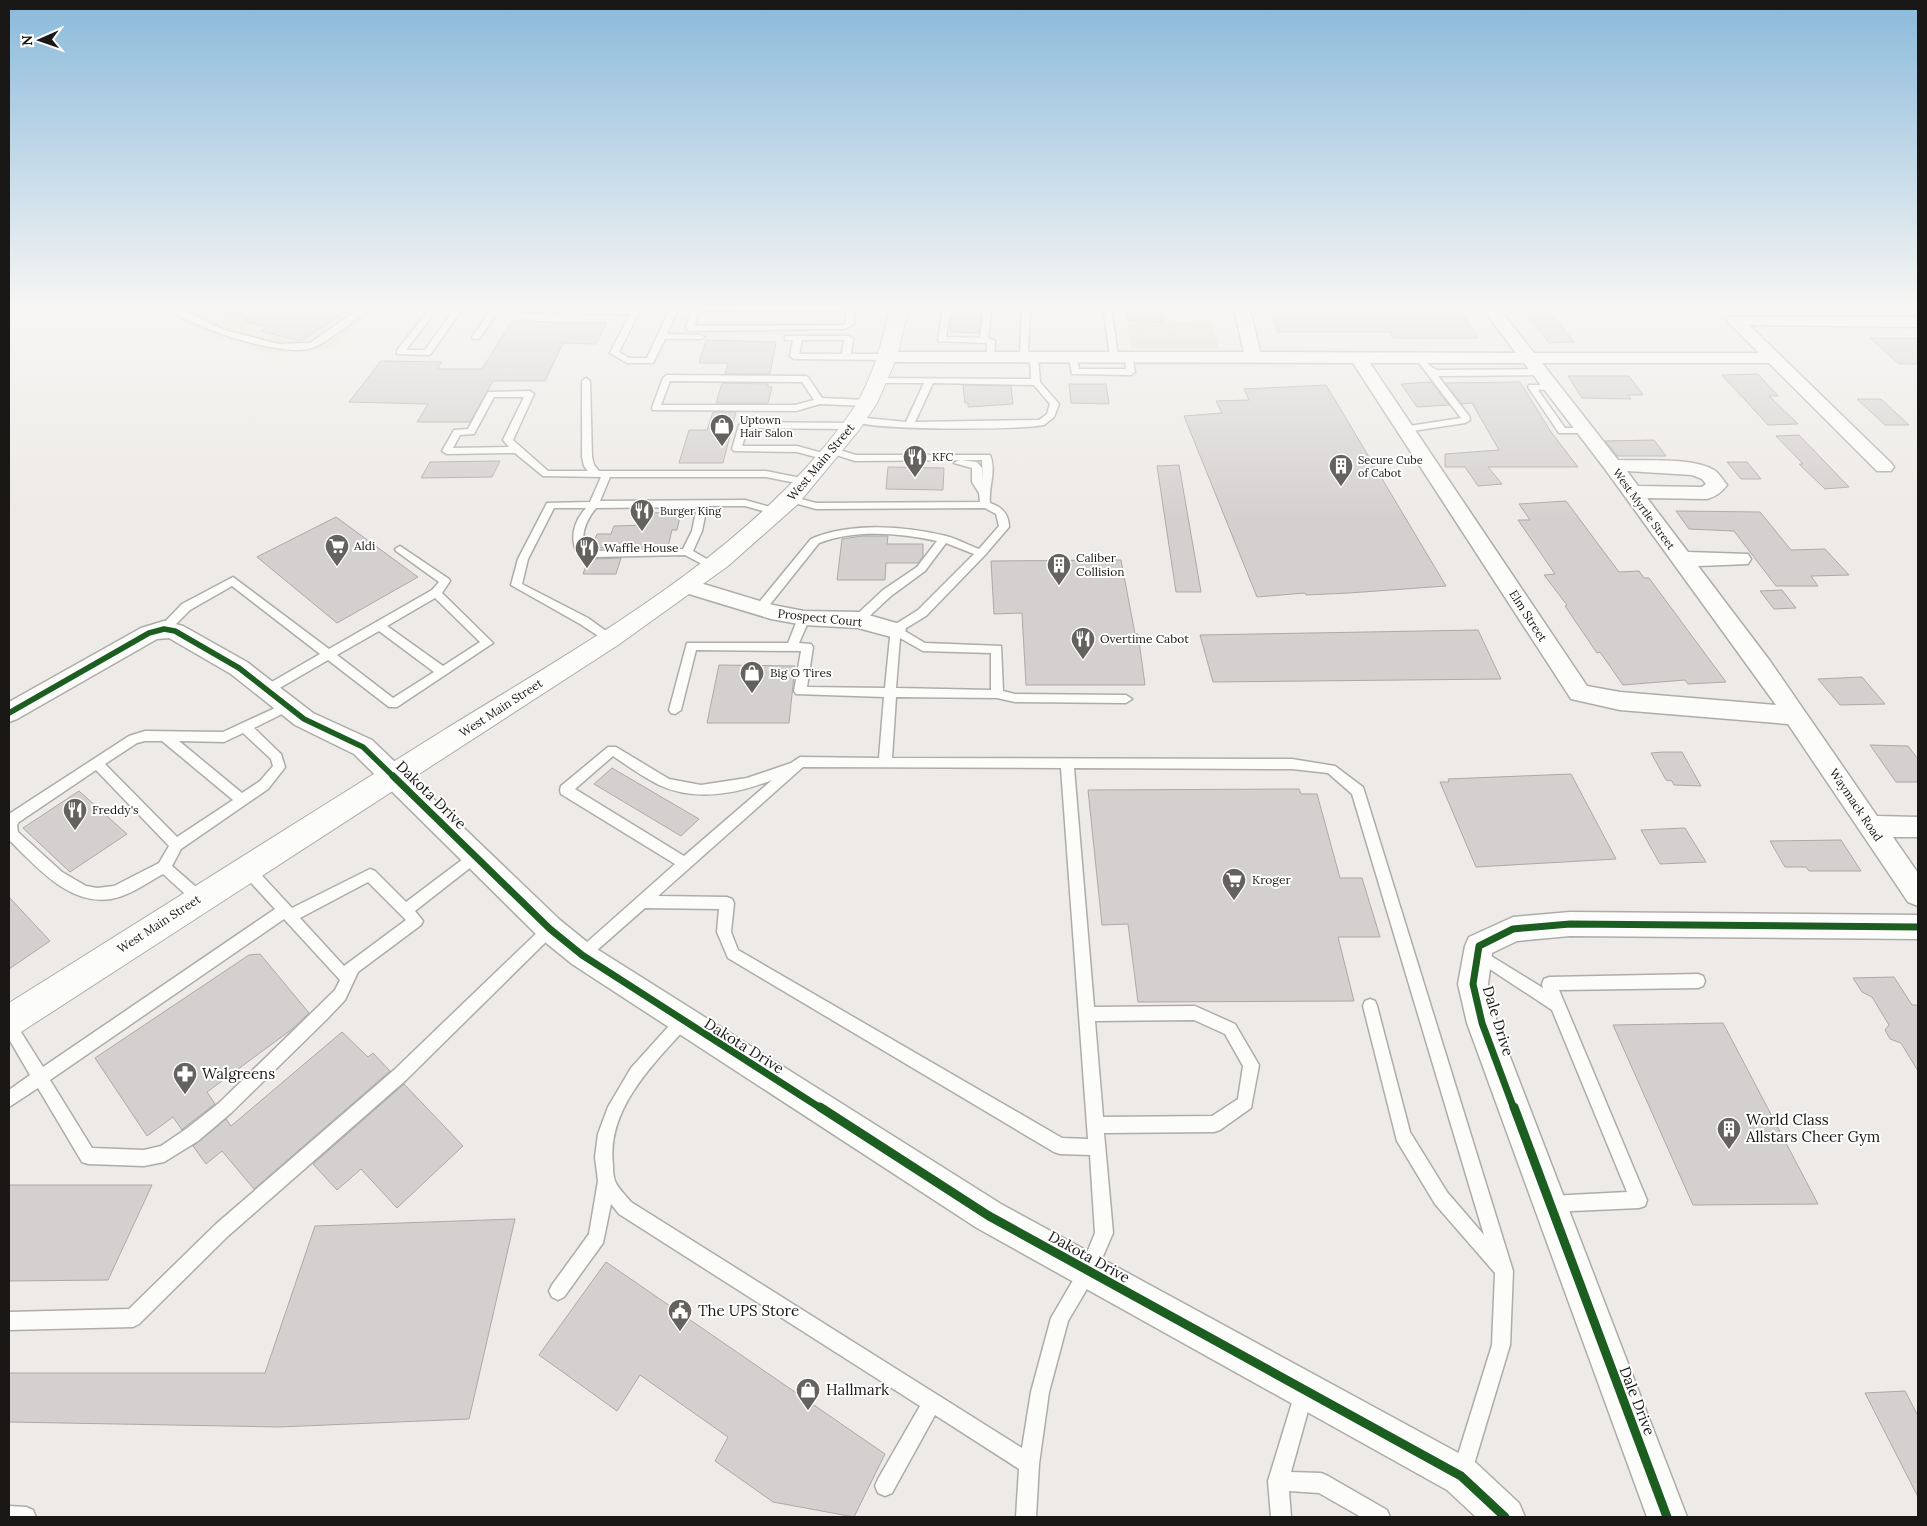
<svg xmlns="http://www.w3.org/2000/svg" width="1927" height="1526" font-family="Lora,serif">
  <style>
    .built { fill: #e4ded6 }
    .green { fill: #d6d8c7 }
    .building { fill: #d3d0cf; stroke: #aca9a8 }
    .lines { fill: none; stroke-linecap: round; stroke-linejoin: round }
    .service-casing { stroke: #aeacaa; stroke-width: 3 }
    .minor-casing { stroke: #aeacaa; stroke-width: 3 }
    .primary-casing { stroke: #aeacaa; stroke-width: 2 }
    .path { stroke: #d3d2d2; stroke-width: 2.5; stroke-dasharray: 2 2; stroke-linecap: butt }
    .service { fill: #fcfcfb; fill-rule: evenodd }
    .minor { fill: #fcfcfb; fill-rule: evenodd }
    .primary { fill: #fcfcfb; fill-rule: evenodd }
    .cycleway-far2-casing { stroke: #fff; stroke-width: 9 }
    .cycleway-far1-casing { stroke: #fff; stroke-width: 10 }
    .cycleway-casing { stroke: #fff; stroke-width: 12 }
    .cycleway-far2 { stroke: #1b5e20; stroke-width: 5.5 }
    .cycleway-far1 { stroke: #1b5e20; stroke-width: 7 }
    .cycleway { stroke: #1b5e20; stroke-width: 9 }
    .labels { text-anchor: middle; stroke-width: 4; stroke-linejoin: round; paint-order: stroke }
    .far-poi-label { font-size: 11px; fill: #191816; stroke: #fff; text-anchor: start }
    .far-street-label { font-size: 11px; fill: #191816; stroke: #fff }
    .street-label { font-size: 12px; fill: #191816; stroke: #fff }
    .poi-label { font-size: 12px; fill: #191816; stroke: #fff; text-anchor: start }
    .near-street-label { font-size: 15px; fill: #191816; stroke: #fff }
    .near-poi-label { font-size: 15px; fill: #191816; stroke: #fff; text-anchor: start }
  </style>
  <rect width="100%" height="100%" fill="#edeae7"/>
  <!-- built -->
  <path class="built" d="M147 305H378L333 348 270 353 213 336Z"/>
  <!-- green -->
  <path class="green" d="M1163 321 1213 322 1218 348H1131L1127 323 1157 324Z"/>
  <!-- building -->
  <path class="building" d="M224 305H357L300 341 261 331 267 327 243 321 249 318 223 311Z
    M953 305H982L979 333 950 332Z
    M1126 305H1161L1163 322 1127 321Z
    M1268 305H1312L1315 311H1350L1347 305H1444L1446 309H1460L1478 338H1393L1390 332H1278Z
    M1520 305H1544L1574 342 1549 343Z
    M512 321 607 323 596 344 563 343 545 381H493L470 422H417L428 404 349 402 381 361 442 362 437 369H482Z
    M1870 338H1918V364H1899Z
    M706 340 776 342 770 374H725L728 363H699Z
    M1758 374 1778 396H1769L1798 424 1768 425 1722 375Z
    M1568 376H1629L1643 395H1628L1631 399 1582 398Z
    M1431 382 1449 405 1417 407 1401 384Z
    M1520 382 1551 432 1578 467H1488L1502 484 1478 486 1465 467H1445V454L1499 450 1472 403 1462 404 1445 383Z
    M722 383 768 384V387H772L768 403H716Z
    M1069 384H1106L1109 404 1071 403Z
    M963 385 1011 386 1013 404 968 407V403H965Z
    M1326 385 1446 586 1349 593 1306 595 1305 593 1257 597 1184 416 1222 413 1216 401 1249 400 1244 389Z
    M1857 399H1881L1909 425H1885Z
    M713 412H736L723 463H679L689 430H707Z
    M1799 435 1849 487 1825 489 1799 464H1803L1776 436Z
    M1654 440 1666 456H1617L1605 441Z
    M500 461 492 477 421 478 430 462Z
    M1727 462H1747L1761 479H1741Z
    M1179 465 1201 592H1176L1157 466Z
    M888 467 944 468 943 490 886 489Z
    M1566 501 1619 572 1639 571 1644 578H1649L1726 682 1688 684 1685 680 1623 685 1600 652 1597 653 1565 606 1567 605 1544 575 1555 574 1518 520H1530L1519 504Z
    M1676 511 1760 512 1791 550 1825 549 1849 575 1811 576 1818 586H1776L1734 531 1689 529Z
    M681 512 677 530H672L668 547 592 548 597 534H611L614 526 647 525 651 513Z
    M336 517 418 577 337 623 257 557Z
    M862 536H888L887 544H923V557L918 563H886L885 580H837L842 539Z
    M589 558 593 559 621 558 616 574H583Z
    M1121 560 1135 634H1138L1145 685H1026L1022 613 994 614 991 561Z
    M1782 590 1796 608 1774 609 1760 591Z
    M1478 630 1501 679 1213 682 1200 635Z
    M719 665 795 666 789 723H707Z
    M1862 677 1885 704 1840 705 1818 679Z
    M1870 745 1908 746 1918 759V782H1896Z
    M1663 752H1682L1701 786 1674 785 1672 781 1666 780 1651 753Z
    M612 768 699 819 681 836 594 784Z
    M1571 774 1616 859 1476 867 1440 782H1449L1448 779Z
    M1299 789 1301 794H1317L1340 878H1362L1380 937H1338L1354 1001 1138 1002 1128 924 1102 925 1088 790Z
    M79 791 127 834 70 872 23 828Z
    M1685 828 1706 862 1660 864 1641 830Z
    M1841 840 1861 871H1809L1806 867H1785L1770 841Z
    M9 897 50 941 9 969Z
    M260 954 309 1013 291 1030 207 1092 215 1104 185 1127 182 1130 173 1117 147 1136 95 1058 249 955Z
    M1894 977 1912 1005H1918V1071L1901 1043 1890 1039 1885 1030 1889 1025 1872 997 1862 992 1853 978Z
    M1723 1023 1818 1204 1693 1205 1613 1025Z
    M342 1032 368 1057 373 1053 390 1071 254 1189 222 1151 206 1164 193 1146 226 1119 231 1126Z
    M404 1084 463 1146 397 1208 361 1169 337 1190 313 1164Z
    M9 1185H152L108 1280 9 1281Z
    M515 1219 469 1419 279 1427 9 1422V1373H265L315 1226Z
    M606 1262 885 1454 854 1517 773 1502 715 1461 728 1437 640 1375 617 1411 539 1355Z
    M1905 1391 1918 1416V1497L1865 1393Z"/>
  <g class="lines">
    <defs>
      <path id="service" d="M163 305H174L224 330 279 344 310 343 360 308V305H368V309C359 318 326 342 315 347 284 360 188 326 163 305Z
        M433 305H441L406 350H425L457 305H465L430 355 397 354V350Z
        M494 305 632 310 634 305H677L679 307 667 334 701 335 705 337 701 339H665L653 363H627L610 353 630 314 498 311 479 339H473L472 337ZM641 308 670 309 647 358H629L619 352Z
        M847 305H855L854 324 845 329 690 331 686 329 691 309 695 307ZM698 311H847L846 323 843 325 695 326Z
        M943 305H951L946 337 980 338 984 305H992L988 338 995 341 994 359 987 357V343L938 341Z
        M1022 305H1030L1028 357 1024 360 1020 357Z
        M1103 305H1111L1118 357 1114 360 1110 357Z
        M785 336H849L853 338 851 354H888L892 357 888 360 794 359 790 356 793 340H785ZM802 340H844L842 354H799Z
        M1034 354 1038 357 1040 382 1059 404 1054 417 1044 425C1022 430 864 431 851 420L856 417 906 422 924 383H879L875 380 876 378 1031 379 1030 357ZM933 383 1034 385 1050 404 1047 414 1039 420 915 422Z
        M1073 354 1077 357 1079 369H1126L1125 357 1132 355 1135 372 1131 375 1072 374 1069 357Z
        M1416 355H1422L1430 366 1437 370 1540 369 1544 372 1540 375 1438 376 1469 416 1470 420 1465 423 1406 432 1403 431V427L1461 418 1416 359Z
        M667 375 805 376 808 377 822 398 867 400 871 403 867 406 820 404 796 411 653 410 652 408 663 378ZM670 381 802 382 814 400 795 405H661Z
        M586 378 590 381 592 457 594 465 599 471H766L806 479 811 482 806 485 766 477H610L600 501 745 500 781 510V514L777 515 745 506H707L702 531 693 551 717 565 718 567 713 570 685 555 593 557 577 552C569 537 575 520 586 508H554L528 559 522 584 588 618 613 636 615 639 609 643 580 624 511 585 518 559 547 503 590 502 601 477 543 476 515 453 447 454 442 451 454 430 468 429 488 392 530 391 534 394 513 440 548 471H588L584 466 582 457V381ZM494 397H524L503 440 509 447 453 448 460 435 474 434ZM697 507 692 531 683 549 594 551 585 548C580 533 587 519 596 508Z
        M1529 385H1554V389L1538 390 1565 428H1585L1588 429V433H1559L1528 387Z
        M744 422 852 423 857 426 852 429 748 428 742 446H797L830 455V459L827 460 797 452 734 451 732 449 739 425Z
        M833 448 856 455H990C997 471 988 487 990 503 1002 507 1009 514 1009 527L985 555 926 616 903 630 925 643 1001 646 1003 691 1015 694 1126 695 1132 699 1126 703 1015 702 997 698 896 697 892 758 1292 759 1335 766 1363 787 1513 1271 1510 1345 1469 1481 1462 1484 1455 1481 1452 1474 1492 1345 1495 1273 1435 1204 1397 1141 1363 1006 1365 1001 1370 999 1375 1001 1377 1006 1410 1132 1447 1192 1484 1235 1352 794 1328 773 1292 769 1074 768 1094 1007 1195 1006 1235 1024 1259 1065 1251 1108 1220 1130 1214 1132 1104 1133 1113 1233 1094 1277 1068 1321 1049 1392 1039 1464 1036 1517H1016L1019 1469 935 1415 892 1493 885 1496 878 1493 875 1486 878 1479 920 1406 619 1214 611 1204 603 1243 564 1297 558 1300 552 1297 549 1291 552 1285 589 1234 598 1181 595 1157 598 1134 608 1107 631 1068 677 1017 682 1015 687 1017 690 1022 687 1027C653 1064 606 1110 613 1165 613 1170 613 1176 615 1181 618 1188 626 1196 631 1202L1022 1448 1031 1392 1051 1318 1082 1265 1095 1233 1090 1155 1060 1154 1054 1152 728 958 717 932 719 909 645 908 587 959 582 961 577 959 575 955 577 951 675 864 561 794 560 790 561 786 608 747H616L669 779 701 785 747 778 791 763 800 757 879 758 884 697 796 694 794 691 801 651 696 650 681 710 675 714 671 713 669 710 687 643H788L798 618 804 614 810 618 799 643 811 644 813 647 807 687 885 688 891 627 918 610 974 554 946 543 925 571 891 596 862 623 858 624 852 620 854 617 883 590 917 567 937 541C901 533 854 529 819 543L764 612H756L755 609 756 606 811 539C851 522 905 526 946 536 958 539 968 545 979 549L999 526 996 514 985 508 816 509 787 501V497L790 496 816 503 980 502 979 493 972 482V468L954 463 959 460 977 462 982 468 983 483 982 460 855 461 830 453V449ZM900 638 923 651 991 653V690L896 688ZM613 756C628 766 643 777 659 785 695 802 736 794 772 780L684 856 575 789ZM803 767 1061 768 1088 1139 1062 1138 738 950 731 932 734 903 732 899 727 897 658 896ZM1194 1020 1225 1034 1243 1066 1238 1099 1212 1116 1103 1117 1095 1021Z
        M400 546 449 579 450 581 442 593 493 643 397 707H389L328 660 271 693H263L261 690 263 687 320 654 232 586 190 610 168 632 164 633 158 629 182 604 233 577 329 649 432 590 439 582 396 551 395 549ZM435 598 480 642 443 666 387 626ZM379 631 434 672 393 698 337 655Z
        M288 702 292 703 294 706 292 709 254 728 281 754 285 767 283 770 268 789 181 849 172 866 204 894 206 898 204 902 199 904 194 902 163 874C147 883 129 896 111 899 69 906 36 866 9 840V814L129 736 145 731 223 732ZM243 733 271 759 273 766 260 781 242 793 179 741 224 742ZM145 741H162L233 800 177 837 105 764 137 743ZM96 770 169 846 159 863 114 886 97 888 86 886 62 872 18 832 17 825 19 822Z
        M475 850 480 852 482 856 480 860 415 911 423 921 421 925 358 972 345 1000 327 1019 231 1113 198 1141 164 1162 144 1166 88 1164 82 1162 38 1088 9 1107V1090L30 1075 9 1039V1019L14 1021 43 1067 275 909 243 874 241 870 243 866 248 864 253 866 292 908 370 869 375 871 406 902ZM368 882 406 920 344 966 300 918ZM284 919 340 980 335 990 219 1103 186 1129 161 1146 144 1150 92 1148 50 1080Z
        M550 923 555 925 557 929 555 933 406 1080 228 1236 139 1324 133 1327 9 1330V1312L129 1309 216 1224 394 1070 545 925Z
        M1478 948 1543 988 1542 984 1544 979 1549 977 1698 974 1703 976 1705 981 1703 986 1698 988 1559 990 1647 1200 1645 1206 1639 1208 1550 1212 1544 1210 1542 1204 1544 1198 1550 1196 1627 1192 1552 1010 1473 958 1471 954 1473 950Z
        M1304 1384 1311 1386 1313 1393 1291 1472 1321 1473 1328 1476 1387 1510 1390 1517H1361L1319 1493 1289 1491 1291 1517H1271L1268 1481 1295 1393 1297 1386Z
        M9 1506 26 1507 33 1510 36 1517H9Z"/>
      <path id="minor" d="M1233 305H1249L1260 352 1516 353 1480 305H1496L1534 353H1759L1729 323 1727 320 1729 317H1918V327L1749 325 1891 463 1894 467 1891 471H1877L1769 363H1542L1618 460C1644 461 1692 457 1714 470 1719 473 1723 480 1727 485 1722 492 1715 497 1707 499L1647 498 1688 552 1748 554 1751 559 1748 564 1698 566 1770 661 1877 816 1918 817V837H1893L1918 873V906L1908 902 1788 724 1620 710 1571 699 1353 363 888 362 882 361 880 357 882 353 888 352H1244ZM1370 363H1524L1605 469 1776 705 1620 692 1587 686ZM1627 471 1692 475 1702 479 1706 484 1702 487 1638 486Z
        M687 579 773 605 804 611 858 612 903 625 906 630 903 635 895 638 858 628 804 625 771 619 679 591 676 586 679 581Z
        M164 621 183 626 247 662 313 713 372 740 560 920 592 946 1001 1204 1475 1462 1519 1503 1525 1517H1476L1447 1490 977 1228 572 964 540 938 354 754 295 725 231 674 169 638 157 639 17 719 9 722V702L141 628Z
        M1570 912 1918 915V939L1570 936 1517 941 1492 953 1488 984 1497 1023 1687 1517H1647L1467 1023 1458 984 1465 946 1469 937 1513 917Z"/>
      <path id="primary" d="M891 305H909L897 357 877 403 859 430 798 504 728 566 618 645 21 1032 9 1036V1003C154 912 299 821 444 730 586 642 742 558 844 422 871 388 881 346 891 305Z"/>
    </defs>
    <!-- service casing -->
    <use href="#service" class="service-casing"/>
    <!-- minor casing -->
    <use href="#minor" class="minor-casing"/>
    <!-- primary casing -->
    <use href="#primary" class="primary-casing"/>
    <!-- path -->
    <path class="path" d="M1182 324 1195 325 1208 331 1209 338C1197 348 1181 346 1169 337L1168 331 1171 327Z
      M1158 326 1170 329 1175 335 1174 339 1157 344 1141 337 1140 333 1147 327Z
      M1141 331 1139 327 1145 328"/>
    <!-- service -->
    <use href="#service" class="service"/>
    <!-- minor -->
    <use href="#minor" class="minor"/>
    <!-- primary -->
    <use href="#primary" class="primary"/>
    <defs>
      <path id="cycleway-far2" d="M9 713 149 633 164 629 175 631 239 668 304 719 363 747 394 777"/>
      <path id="cycleway-far1" d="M393 776 550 929 582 955 822 1109
        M1514 1109 1482 1023 1473 984 1479 946 1513 929 1570 924 1918 927"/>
      <path id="cycleway" d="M820 1107 989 1216 1461 1476 1505 1517
        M1514 1107 1667 1517"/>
    </defs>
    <!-- cycleway-far2 casing -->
    <use href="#cycleway-far2" class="cycleway-far2-casing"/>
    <!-- cycleway-far1 casing -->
    <use href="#cycleway-far1" class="cycleway-far1-casing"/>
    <!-- cycleway casing -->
    <use href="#cycleway" class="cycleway-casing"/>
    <!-- cycleway-far2 -->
    <use href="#cycleway-far2" class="cycleway-far2"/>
    <!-- cycleway-far1 -->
    <use href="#cycleway-far1" class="cycleway-far1"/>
    <!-- cycleway -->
    <use href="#cycleway" class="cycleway"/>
  </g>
  <!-- sky -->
  <linearGradient id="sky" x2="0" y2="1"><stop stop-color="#8abadb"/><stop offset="0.59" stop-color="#f7f6f4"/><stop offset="1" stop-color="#f7f6f4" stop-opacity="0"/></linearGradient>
  <rect width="1927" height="519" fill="url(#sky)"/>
  <!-- icons -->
  <defs>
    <symbol id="shop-pin" viewBox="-11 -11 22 30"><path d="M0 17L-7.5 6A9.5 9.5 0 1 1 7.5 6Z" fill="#63625f" stroke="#fff"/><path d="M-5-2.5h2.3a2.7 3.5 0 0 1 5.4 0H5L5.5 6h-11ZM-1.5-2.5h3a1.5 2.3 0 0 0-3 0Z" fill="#fff"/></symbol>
    <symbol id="restaurant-pin" viewBox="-11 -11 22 30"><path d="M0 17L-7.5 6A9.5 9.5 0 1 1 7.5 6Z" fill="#63625f" stroke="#fff"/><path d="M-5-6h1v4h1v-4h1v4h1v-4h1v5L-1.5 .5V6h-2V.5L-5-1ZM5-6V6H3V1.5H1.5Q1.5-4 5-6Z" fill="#fff"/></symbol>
    <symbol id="building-pin" viewBox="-11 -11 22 30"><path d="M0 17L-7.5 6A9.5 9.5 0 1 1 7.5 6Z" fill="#63625f" stroke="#fff"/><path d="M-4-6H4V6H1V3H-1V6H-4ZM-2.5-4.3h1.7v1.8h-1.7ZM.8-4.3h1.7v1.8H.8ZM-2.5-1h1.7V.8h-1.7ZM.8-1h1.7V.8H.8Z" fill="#fff"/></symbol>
    <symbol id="supermarket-pin" viewBox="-11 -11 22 30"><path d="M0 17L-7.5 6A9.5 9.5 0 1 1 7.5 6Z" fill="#63625f" stroke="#fff"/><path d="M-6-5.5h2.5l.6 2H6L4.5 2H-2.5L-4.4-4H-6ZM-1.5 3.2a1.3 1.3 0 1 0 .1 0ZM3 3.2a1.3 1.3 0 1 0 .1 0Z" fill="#fff"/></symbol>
    <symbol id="pharmacy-pin" viewBox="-11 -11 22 30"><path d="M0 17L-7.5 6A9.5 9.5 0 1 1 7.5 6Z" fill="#63625f" stroke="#fff"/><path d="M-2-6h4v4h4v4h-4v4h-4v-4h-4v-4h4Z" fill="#fff"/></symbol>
    <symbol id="civic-pin" viewBox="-11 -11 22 30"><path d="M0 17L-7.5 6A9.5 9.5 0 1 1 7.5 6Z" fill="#63625f" stroke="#fff"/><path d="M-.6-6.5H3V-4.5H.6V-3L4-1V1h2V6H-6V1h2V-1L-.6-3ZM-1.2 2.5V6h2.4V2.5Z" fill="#fff"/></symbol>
  </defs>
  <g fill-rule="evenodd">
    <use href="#shop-pin" x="708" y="412" width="28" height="38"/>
    <use href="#restaurant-pin" x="901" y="443" width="28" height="38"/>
    <use href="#building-pin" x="1327" y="452" width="28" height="38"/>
    <use href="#restaurant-pin" x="628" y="497" width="28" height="38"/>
    <use href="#supermarket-pin" x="323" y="532" width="28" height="38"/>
    <use href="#restaurant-pin" x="573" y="534" width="28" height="38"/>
    <use href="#building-pin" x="1045" y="551" width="28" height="38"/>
    <use href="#restaurant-pin" x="1069" y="625" width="28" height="38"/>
    <use href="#shop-pin" x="738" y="659" width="28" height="38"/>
    <use href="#restaurant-pin" x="61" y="796" width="28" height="38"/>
    <use href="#supermarket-pin" x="1220" y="866" width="28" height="38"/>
    <use href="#pharmacy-pin" x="171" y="1060" width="28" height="38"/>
    <use href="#building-pin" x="1715" y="1115" width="28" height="38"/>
    <use href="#civic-pin" x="666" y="1297" width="28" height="38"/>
    <use href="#shop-pin" x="794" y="1376" width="28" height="38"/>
  </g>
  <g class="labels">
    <!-- far-poi labels -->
    <g class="far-poi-label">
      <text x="740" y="424">Uptown<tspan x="740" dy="13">Hair Salon</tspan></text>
      <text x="932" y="461">KFC</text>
      <text x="1358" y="464">Secure Cube<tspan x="1358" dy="13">of Cabot</tspan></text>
      <text x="660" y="515">Burger King</text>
    </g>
    <!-- far-street labels -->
    <g class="far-street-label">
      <text transform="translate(1644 509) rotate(54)" y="4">West Myrtle Street</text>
    </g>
    <!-- street labels -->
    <g class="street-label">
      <text transform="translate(821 462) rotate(-50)" y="4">West Main Street</text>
      <text transform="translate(1528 616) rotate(57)" y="4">Elm Street</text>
      <text transform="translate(820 618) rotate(6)" y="4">Prospect Court</text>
      <text transform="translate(501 708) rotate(-33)" y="4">West Main Street</text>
      <text transform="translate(1856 805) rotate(56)" y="4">Waymack Road</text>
      <text transform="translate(159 924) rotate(-33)" y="4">West Main Street</text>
    </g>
    <!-- poi labels -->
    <g class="poi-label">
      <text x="354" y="550">Aldi</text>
      <text x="604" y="552">Waffle House</text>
      <text x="1076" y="562">Caliber<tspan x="1076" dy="14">Collision</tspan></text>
      <text x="1100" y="643">Overtime Cabot</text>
      <text x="770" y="677">Big O Tires</text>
      <text x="92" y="814">Freddy's</text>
      <text x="1252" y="884">Kroger</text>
    </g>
    <!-- near-street labels -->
    <g class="near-street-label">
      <text transform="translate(431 795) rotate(44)" y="5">Dakota Drive</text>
      <text transform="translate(1498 1021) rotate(73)" y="5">Dale Drive</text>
      <text transform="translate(744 1046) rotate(32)" y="5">Dakota Drive</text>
      <text transform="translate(1089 1257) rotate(29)" y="5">Dakota Drive</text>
      <text transform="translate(1637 1401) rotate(69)" y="5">Dale Drive</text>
    </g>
    <!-- near-poi labels -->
    <g class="near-poi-label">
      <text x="202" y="1079">Walgreens</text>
      <text x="1746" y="1125">World Class<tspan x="1746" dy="17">Allstars Cheer Gym</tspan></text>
      <text x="698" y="1316">The UPS Store</text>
      <text x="826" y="1395">Hallmark</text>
    </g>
  </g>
  <!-- border -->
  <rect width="1927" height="1526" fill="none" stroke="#191816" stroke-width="20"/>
  <!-- north arrow -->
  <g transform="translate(40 40) rotate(268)" stroke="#ffffff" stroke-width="4" paint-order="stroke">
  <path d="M0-4L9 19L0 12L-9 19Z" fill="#191816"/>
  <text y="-8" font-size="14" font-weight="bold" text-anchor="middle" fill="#191816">N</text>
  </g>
</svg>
